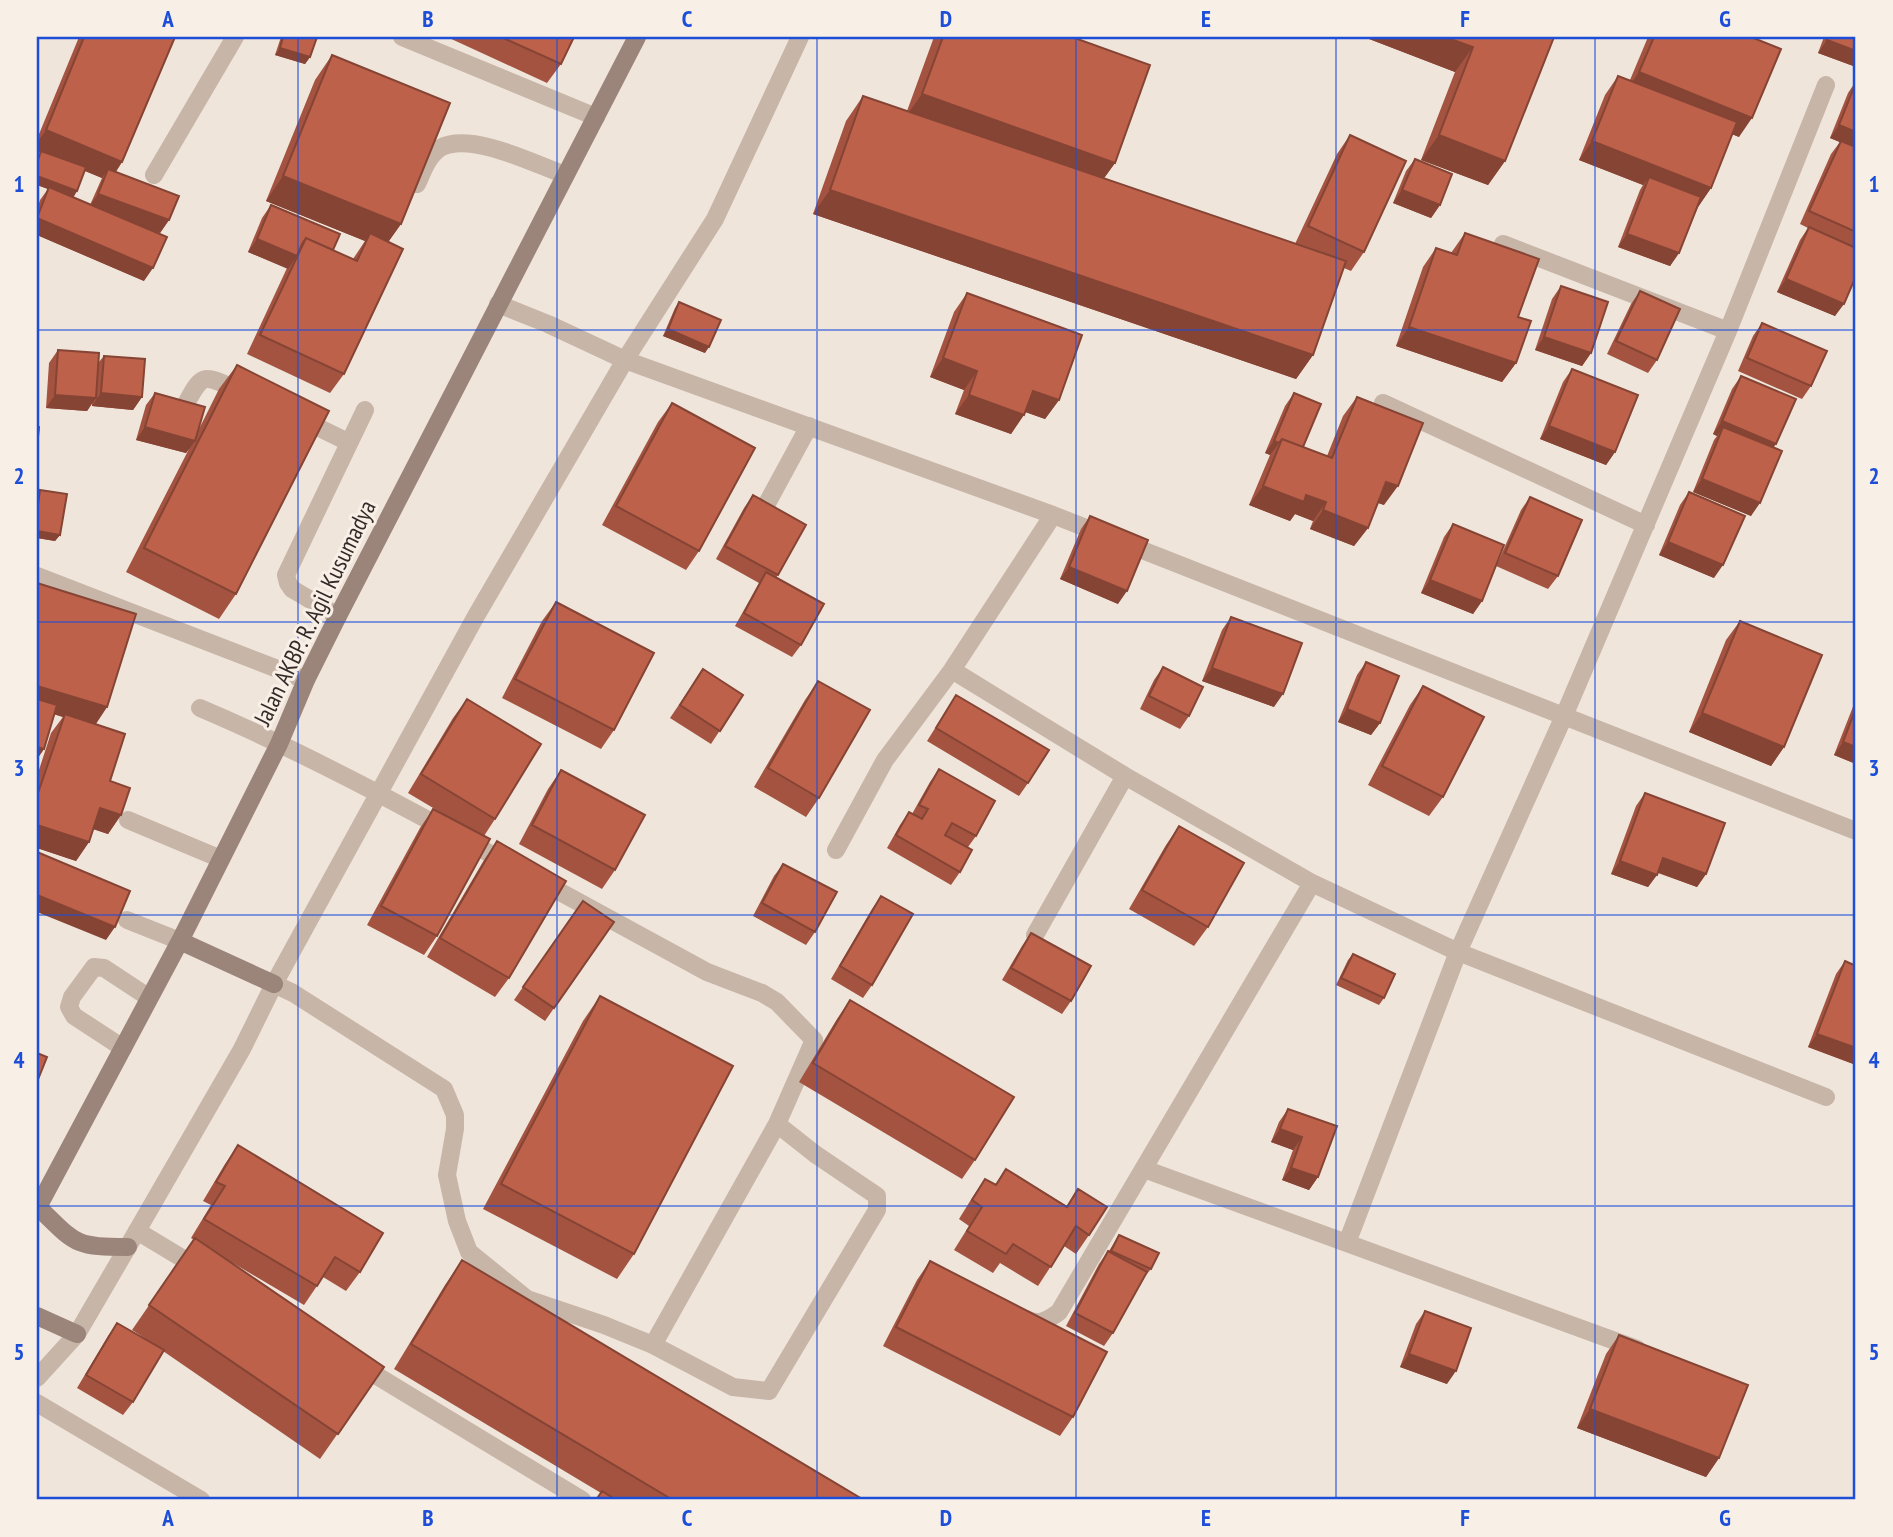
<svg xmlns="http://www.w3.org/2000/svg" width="1893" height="1537" font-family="'PT Sans Narrow',sans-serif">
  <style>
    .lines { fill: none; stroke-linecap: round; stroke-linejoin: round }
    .lane { stroke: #c7b5a8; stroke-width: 18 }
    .street { stroke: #c7b5a8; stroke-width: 18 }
    .secondary { stroke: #9b8479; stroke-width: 18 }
    .wall { fill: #a35340; fill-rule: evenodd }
    .shaded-wall { fill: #854434 }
    .building { fill: #be614b; stroke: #854434; stroke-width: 2 }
    .grid { fill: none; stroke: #1d4ed8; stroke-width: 2; stroke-opacity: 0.55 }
    .labels { text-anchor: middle; stroke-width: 6; stroke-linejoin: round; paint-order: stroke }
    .street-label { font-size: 24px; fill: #342b28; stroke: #f8efe7 }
    .neatline { fill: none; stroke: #1d4ed8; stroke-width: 2.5 }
    .grid-label { font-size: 23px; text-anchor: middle; font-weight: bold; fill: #1d4ed8 }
  </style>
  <rect width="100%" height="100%" fill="#f0e5db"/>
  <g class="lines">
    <!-- lane -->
    <path class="lane" d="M417 184C423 171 428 156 440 148 470 131 535 164 565 175
      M181 413C204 370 200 373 244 393
      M301 419 348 442
      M338 616 292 589 288 583 286 575 365 410
      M200 708C306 753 408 809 509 864
      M128 820 221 859
      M540 881 707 972 762 993 777 1002 814 1040 777 1124 653 1345
      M127 920 180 941
      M274 984 293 993 444 1089 455 1115V1129L447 1175 457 1221 469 1252 527 1299 604 1325 653 1345 733 1387 769 1391 877 1210V1196L815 1154 777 1124
      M123 1048 74 1016 69 1007 72 997 94 967 104 968 148 997
      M137 1231 200 1269
      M359 1365 582 1500"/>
    <!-- street -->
    <path class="street" d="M402 37 596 117
      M154 175 235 37
      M1503 244 1728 331
      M498 304 548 324 625 360 1053 515 1856 831
      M1383 403 1646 525
      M764 509 809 426
      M37 576 306 680
      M952 670 1125 776 1312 883 1458 952 1826 1097
      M836 850 885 760 952 670 1053 515
      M1035 935 1125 776
      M1144 1169 1637 1349
      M1347 1243 1458 952 1564 716 1728 331 1826 85
      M1026 1319C1039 1326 1048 1320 1059 1312L1312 883
      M37 1378 77 1334 137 1231 242 1049 274 984 476 616 625 360 715 219 800 37
      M37 1403 201 1500"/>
    <!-- secondary -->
    <path class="secondary" d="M180 941 274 984
      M38 1207C76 1244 74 1247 128 1247
      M37 1209 180 941 279 744 306 680 338 616 637 37
      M37 1316 77 1334"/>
  </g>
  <!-- wall -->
  <path class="wall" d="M79 37H175L122 162 116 172 169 220 160 233 136 224 144 281 37 235V209L40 200 48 189 37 185V158L40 153 37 151V139ZM85 171 102 178 90 205 73 197 77 191Z
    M281 37H317L310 57 305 64 275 55Z
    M447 37H574L561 64 547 83Z
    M934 37H1072L1115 163 1104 178 1295 244 1337 154 1350 135 1364 252 1351 271 1344 268 1313 355 1296 379 813 214 846 121 863 96 907 111Z
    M1364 37H1554L1505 161 1488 185 1421 160 1455 72Z
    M1648 37H1751L1739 137 1732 134 1711 188 1698 207 1679 253 1670 266 1618 247 1640 190 1643 185 1579 160 1605 95 1618 76 1630 80Z
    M1824 37H1856V67L1818 53Z
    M332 55 401 224 388 242 344 374 330 393 247 354 287 268 248 252 262 218 271 205 333 250 353 259 365 241 266 201 315 80Z
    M1856 81V276L1835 316 1777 292 1800 240 1808 228 1800 224 1831 154 1840 142 1830 138 1848 93Z
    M1415 159 1440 205 1431 218 1393 203 1406 171Z
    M1465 233 1518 317 1516 363 1502 382 1396 346 1423 267 1436 248 1451 253Z
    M1561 286 1591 353 1582 366 1535 350 1552 299Z
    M1640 291 1657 360 1648 373 1607 354 1631 304Z
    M967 293 1059 400 1045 419 1025 412 1011 434 955 414 964 390 930 377 954 312Z
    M679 302 705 353 663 336 675 308Z
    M1762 323 1811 386 1802 399 1738 371 1753 336Z
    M58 350 98 363 104 356 142 397 133 410 92 406V403L87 411 46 408 49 363Z
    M237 365 236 594 219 619 126 572 189 449 186 453 136 440 146 405 155 393 197 433 219 389Z
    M1572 369 1615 452 1606 465 1540 439 1563 382Z
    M1741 376 1774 448 1751 516 1693 492 1714 440 1717 436 1713 434 1732 389Z
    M1294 393 1303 447 1327 456 1343 416 1357 397 1384 505 1378 503 1368 528 1354 546 1310 529 1313 521 1295 514 1290 521 1249 505 1270 455 1265 453 1285 406Z
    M672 403 699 551 686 570 602 525 658 422Z
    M40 490 60 535 55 541 37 538V495Z
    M1689 492 1714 578 1659 555 1680 505Z
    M753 495 806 525 776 578 801 645 792 657 735 626 759 583 716 559 744 508Z
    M1530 497 1558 576 1548 589 1496 566 1482 601 1473 614 1421 593 1444 537 1453 524 1498 562 1521 510Z
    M1090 516 1118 604 1060 579 1081 529Z
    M37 583 107 707 96 724 110 781 121 815 108 834 93 829 89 842 76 861 37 848V776L51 733 63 717 54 714 44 749 37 759Z
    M556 602 614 730 601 749 502 698 542 621Z
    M1231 617 1274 707 1202 681 1222 630Z
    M1740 621 1784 747 1771 766 1689 732 1726 640Z
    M1366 662 1380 723 1371 735 1338 722 1357 675Z
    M1163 667 1189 716 1180 729 1140 709 1154 680Z
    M703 669 743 695 711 744 670 718Z
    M818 681 819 798 806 817 754 787 805 700Z
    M1423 686 1443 797 1429 816 1368 785 1410 705Z
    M956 695 1028 783 1019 796 927 741Z
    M467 699 495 819 484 836 437 936 424 955 367 925 420 828 433 809 445 815 408 793 453 718Z
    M1856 699V764L1834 755Z
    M939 769 976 836 968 847 960 872 951 885 887 848 900 825 909 812 912 814 930 782Z
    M561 770 615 870 602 889 519 844 548 789Z
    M1645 793 1706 874 1697 887 1658 873 1648 887 1611 874 1636 806Z
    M1179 826 1208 927 1194 946 1129 909 1166 845Z
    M497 841 509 978 495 997 427 957 484 860Z
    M783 864 815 932 806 945 753 916 774 876Z
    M881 896 872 985 863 998 831 979 872 909Z
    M583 901 614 922 545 1021 514 1000Z
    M1031 933 1071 1001 1062 1014 1002 980 1022 946Z
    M1353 954 1384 998 1379 1005 1336 985 1348 960Z
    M1845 961 1856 966V1065L1808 1047 1836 974Z
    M600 996 634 1254 617 1279 483 1209 583 1021Z
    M850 1000 975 1160 962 1179 799 1082 837 1019Z
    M1288 1109 1318 1177 1309 1190 1282 1180 1293 1150 1271 1142 1279 1122Z
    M238 1145 360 1272 346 1291 323 1277 304 1305 226 1259 384 1367 320 1459 163 1351 133 1402 123 1415 77 1388 108 1336 117 1323 146 1339 132 1330 194 1240 191 1238 211 1205 203 1201 225 1164Z
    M1006 1169 1067 1206 1078 1189 1089 1235 1076 1254 1064 1246 1038 1286 1000 1263 993 1273 954 1250 969 1226 959 1219 972 1198 985 1179 995 1185Z
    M1119 1235 1151 1269 1146 1275H1145L1113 1333 1104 1346 1066 1326 1099 1264 1108 1251H1109Z
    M462 1260 861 1500H596L601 1493 394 1369 445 1285Z
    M930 1261 1073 1417 1060 1436 883 1346 917 1280Z
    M1425 1311 1447 1384 1400 1367 1416 1324Z
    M1619 1335 1719 1458 1706 1477 1577 1428 1606 1354Z"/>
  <!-- shaded-wall -->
  <path class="shaded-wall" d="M1364 37H1445L1473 47 1455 72Z
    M1827 40 1856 51V67L1818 53Z
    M280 48 310 57 305 64 275 55Z
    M1639 72 1752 118 1739 137 1626 91Z
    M922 94 1115 163 1097 188 904 119Z
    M1839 125 1856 132V149L1830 138Z
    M46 130 122 162 109 181 108 169 102 178 37 151V143Z
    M1439 135 1505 161 1488 185 1421 160Z
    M1592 141 1711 188 1698 207 1649 177 1643 185 1579 160Z
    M37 176 77 191 73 198 37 185Z
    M283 176 401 224 384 248 370 233 365 241 266 201Z
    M830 190 1313 355 1296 379 813 214Z
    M1402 190 1440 205 1431 218 1393 203Z
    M98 194 169 220 160 233 89 207Z
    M37 218 153 268 144 281 37 235Z
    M1627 234 1679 253 1670 266 1618 247Z
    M257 239 297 256 288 269 248 252Z
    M1786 279 1844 304 1835 316 1777 292Z
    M1409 327 1516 363 1502 382 1396 346Z
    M668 329 709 347 705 353 663 336Z
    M1544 337 1591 353 1582 366 1535 350Z
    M943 358 977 371 964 390 930 377Z
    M1033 391 1059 400 1045 419 1020 410Z
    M101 393 142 397 133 410 92 406Z
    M55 395 96 398 87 411 46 408Z
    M969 395 1024 415 1011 434 955 414Z
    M1722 421 1776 444 1767 457 1723 427 1717 436 1713 434Z
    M1549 426 1615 452 1606 465 1540 439Z
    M145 427 195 441 186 453 136 440Z
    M1274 441 1279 443 1270 455 1265 453Z
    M1702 479 1760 503 1751 516 1693 492Z
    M1386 482 1398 486 1384 505 1373 501Z
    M1263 486 1306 495 1326 502 1313 521 1295 514 1290 521 1249 505Z
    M1323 510 1368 528 1354 546 1310 529Z
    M37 531 60 535 55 541 37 538Z
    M1668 542 1723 565 1714 578 1659 555Z
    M1069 567 1127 591 1118 604 1060 579Z
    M1430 580 1482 601 1473 614 1421 593Z
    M1212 668 1283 694 1274 707 1202 681Z
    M37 686 107 707 94 726 65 714 63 717 37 709Z
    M1347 709 1380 723 1371 735 1338 722Z
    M1702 713 1784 747 1771 766 1689 732Z
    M1843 742 1856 747V764L1834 755Z
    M37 747 44 749 37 759Z
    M100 808 121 815 108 834 87 827Z
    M37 825 89 842 76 861 37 848Z
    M1663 858 1706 874 1697 887 1654 871Z
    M1620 861 1657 875 1648 887 1611 874Z
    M37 895 115 927 106 940 37 912Z
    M1817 1034 1856 1048V1065L1808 1047Z
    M1280 1129 1302 1137 1293 1150 1271 1142Z
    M1291 1168 1318 1177 1309 1190 1282 1180Z
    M1409 1354 1456 1371 1447 1384 1400 1367Z
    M1590 1409 1719 1458 1706 1477 1577 1428Z"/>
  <!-- building -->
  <path class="building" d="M84 37H175L122 162 46 130Z
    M283 37H317L310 57 280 48Z
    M501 37H574L561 64Z
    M943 37H1072L1150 65 1115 163 922 94Z
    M1445 37H1554L1505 161 1439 135 1473 47Z
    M1654 37H1751L1781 49 1752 118 1639 72Z
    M1828 37H1856V51L1827 40Z
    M332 55 450 103 401 224 283 176Z
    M1618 76 1737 122 1711 188 1592 141Z
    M1856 82V132L1839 125Z
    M863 96 1346 261 1313 355 830 190Z
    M1350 135 1406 161 1364 252 1308 226Z
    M1841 141 1856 147V232L1809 211Z
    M41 151 86 167 77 191 37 176V163Z
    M1415 159 1452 174 1440 205 1402 190Z
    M108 169 179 196 169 220 98 194Z
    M1649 177 1701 197 1679 253 1627 234Z
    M49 187 167 237 153 268 37 218Z
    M271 205 340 234 333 250 306 238 302 244 297 256 257 239Z
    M1809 227 1856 248V276L1844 304 1786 279Z
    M370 233 403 249 344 374 260 335 306 238 357 261Z
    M1465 233 1539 259 1518 317 1531 321 1516 363 1409 327 1436 248 1457 255Z
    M1561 286 1608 302 1591 353 1544 337Z
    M1640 291 1680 309 1657 360 1616 341Z
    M967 293 1082 335 1059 400 1033 391 1024 415 969 395 977 371 943 358Z
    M679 302 721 320 709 347 668 329Z
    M1762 323 1827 351 1811 386 1747 358Z
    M58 350 99 353 96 398 55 395Z
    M104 356 145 359 142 397 101 393Z
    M237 365 329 411 236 594 144 548Z
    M1572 369 1638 395 1615 452 1549 426Z
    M1741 376 1796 399 1776 444 1722 421Z
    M155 393 205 407 195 441 145 427Z
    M1294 393 1321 404 1303 447 1282 439 1279 443 1274 441Z
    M1357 397 1423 423 1398 486 1386 482 1368 528 1323 510 1326 502 1306 495 1304 502 1263 486 1282 439 1332 458Z
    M672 403 755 448 699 551 616 506Z
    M37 426 39 427 37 447Z
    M1723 427 1782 451 1760 503 1702 479Z
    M40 490 67 494 60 535 37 531V512Z
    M1689 492 1745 516 1723 565 1668 542Z
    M753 495 806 525 778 575 725 546Z
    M1530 497 1582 520 1558 576 1505 553Z
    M1090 516 1148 540 1127 591 1069 567Z
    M1453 524 1504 545 1482 601 1430 580Z
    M766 572 824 604 801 645 744 613Z
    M37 583 136 614 107 707 37 686Z
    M556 602 654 653 614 730 515 679Z
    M1231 617 1302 643 1283 694 1212 668Z
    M1740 621 1822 655 1784 747 1702 713Z
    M1366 662 1399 676 1380 723 1347 709Z
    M1163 667 1203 687 1189 716 1149 696Z
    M703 669 743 695 720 731 680 705Z
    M818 681 870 710 819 798 768 768Z
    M1423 686 1484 717 1443 797 1382 766Z
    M956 695 1049 750 1028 783 936 728Z
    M37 699 57 705 44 749 37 747Z
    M467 699 541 744 495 819 421 774Z
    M1856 708V747L1843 742Z
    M65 714 125 734 110 781 130 788 121 815 100 808 89 842 37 825V796Z
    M939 769 995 801 976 836 952 823 945 835 972 850 960 872 896 835 909 812 922 819 928 809 919 805Z
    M561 770 645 815 615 870 532 825Z
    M1645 793 1725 823 1706 874 1663 858 1657 875 1620 861Z
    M433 809 490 839 437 936 381 906Z
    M1179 826 1244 863 1208 927 1142 890Z
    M497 841 566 881 509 978 440 938Z
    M37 852 130 891 115 927 37 895Z
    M783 864 837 892 815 932 762 903Z
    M881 896 913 914 872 985 840 966Z
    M583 901 614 922 554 1008 523 987Z
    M1031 933 1091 966 1071 1001 1011 968Z
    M1353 954 1395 974 1384 998 1341 978Z
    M1845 961 1856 966V1048L1817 1034Z
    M600 996 733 1066 634 1254 501 1184Z
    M850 1000 1014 1097 975 1160 813 1063Z
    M37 1053 47 1057 37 1082Z
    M1288 1109 1337 1126 1318 1177 1291 1168 1302 1137 1280 1129Z
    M238 1145 383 1233 360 1272 335 1257 317 1286 204 1219 225 1186 216 1182Z
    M1006 1169 1067 1207 1078 1189 1107 1207 1089 1235 1076 1226 1051 1267 1013 1244 1006 1254 967 1231 982 1207 972 1200 985 1179 996 1185Z
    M1119 1235 1159 1253 1151 1269 1111 1251Z
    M195 1238 384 1367 338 1434 149 1305Z
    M1108 1251 1147 1272 1113 1333 1075 1313Z
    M462 1260 862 1499 861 1500H673L411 1344Z
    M930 1261 1107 1352 1073 1417 896 1327Z
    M1425 1311 1471 1328 1456 1371 1409 1354Z
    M117 1323 164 1350 133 1402 86 1375Z
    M1619 1335 1748 1385 1719 1458 1590 1409Z
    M602 1491 616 1500H596Z"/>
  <!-- grid -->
  <path class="grid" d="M298 37V1500M557 37V1500M817 37V1500M1076 37V1500M1336 37V1500M1595 37V1500M37 330H1856M37 622H1856M37 915H1856M37 1206H1856"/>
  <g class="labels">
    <!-- street labels -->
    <g class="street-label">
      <text transform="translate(315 613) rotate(-64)" y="8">Jalan AKBP. R. Agil Kusumadya</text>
    </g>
  </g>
  <!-- border -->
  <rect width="1893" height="1537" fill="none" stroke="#f8efe7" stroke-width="77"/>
  <rect x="38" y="38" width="1816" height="1460" class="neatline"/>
  <g class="grid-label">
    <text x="168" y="27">A</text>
    <text x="428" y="27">B</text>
    <text x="687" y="27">C</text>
    <text x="946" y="27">D</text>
    <text x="1206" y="27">E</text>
    <text x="1465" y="27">F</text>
    <text x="1725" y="27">G</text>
    <text x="19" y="192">1</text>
    <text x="1874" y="192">1</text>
    <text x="19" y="484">2</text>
    <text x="1874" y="484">2</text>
    <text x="19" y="776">3</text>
    <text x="1874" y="776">3</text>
    <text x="19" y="1068">4</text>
    <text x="1874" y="1068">4</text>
    <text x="19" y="1360">5</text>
    <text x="1874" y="1360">5</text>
    <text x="168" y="1526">A</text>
    <text x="428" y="1526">B</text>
    <text x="687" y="1526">C</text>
    <text x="946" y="1526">D</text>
    <text x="1206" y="1526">E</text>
    <text x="1465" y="1526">F</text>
    <text x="1725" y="1526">G</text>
  </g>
</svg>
